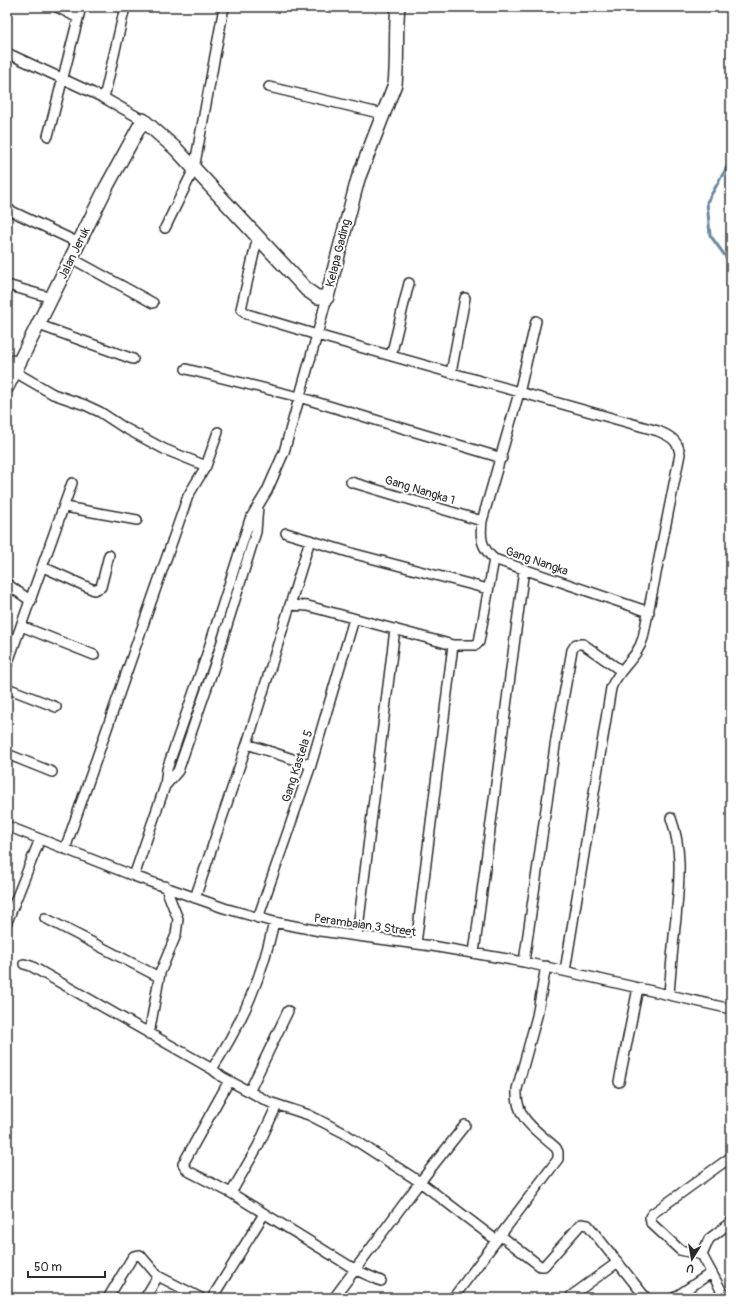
<svg xmlns="http://www.w3.org/2000/svg" width="738" height="1305" font-family="Pangolin,sans-serif">
  <style>
    .lines { fill: none; stroke-linecap: round; stroke-linejoin: round }
    .stream { stroke: #698aa2; stroke-width: 3 }
    .street-casing { stroke: #2b2b2b; stroke-width: 12 }
    .secondary-casing { stroke: #2b2b2b; stroke-width: 16 }
    .street { stroke: #fff; stroke-width: 9 }
    .secondary { stroke: #fff; stroke-width: 13 }
    .labels { text-anchor: middle; stroke-width: 4; stroke-linejoin: round; paint-order: stroke }
    .street-label { font-size: 12px; fill: #2b2b2b; stroke: #fff }
  </style>
  <rect width="100%" height="100%" fill="#fff"/>
  <filter id="ink" filterUnits="userSpaceOnUse"><feTurbulence type="fractalNoise" baseFrequency=".025" numOctaves="2"/><feDisplacementMap in="SourceGraphic" scale="8" xChannelSelector="R" yChannelSelector="G"/><feConvolveMatrix kernelMatrix="1 2 1 2 8 2 1 2 1" color-interpolation-filters="sRGB"/></filter>
  <g filter="url(#ink)">
    <g class="lines">
      <!-- stream -->
      <path class="stream" d="M731 160 707 202 710 235 731 264"/>
      <defs>
        <path id="street" d="M57 7 78 18
          M7 53 104 98 143 120
          M269 87 383 114
          M104 98 125 7
          M48 136 81 7
          M7 209 79 243
          M165 228 194 169 224 7
          M71 258 153 303
          M7 285 52 298
          M327 297 317 335 658 431C670 436 678 440 680 454L643 638C637 659 619 668 611 688L565 971
          M536 321 519 393 482 521C480 538 481 547 494 559L649 612
          M39 325 133 359
          M391 356 409 283
          M7 359 20 362
          M186 369 299 397 502 458
          M15 372 53 394 85 405 100 412 123 427 164 449 206 466
          M451 373 465 298
          M351 482 482 521
          M65 507 137 520
          M286 533 355 554 488 589
          M43 567 94 590 101 587 109 555
          M7 584 31 601
          M290 605 310 540
          M21 626 94 655
          M7 665 72 483
          M7 688 56 707
          M247 744 311 765
          M7 754 52 772
          M165 786 178 771 215 664 256 532 258 506
          M7 826 134 876 224 908 274 922 320 931 432 946 524 962 731 1009
          M65 849 188 496 206 466 218 432
          M134 876 165 786 167 769 205 660 250 519 267 491 284 452 317 335 247 314 241 309 258 236
          M195 898 247 744 290 605 308 606 453 645H476L479 642 494 559
          M45 918 159 977
          M258 918 311 765 354 619
          M7 922 40 839
          M274 922C262 977 243 1021 212 1069L222 1077 269 1102 309 1115 344 1133 420 1182 496 1240
          M357 936 395 629
          M416 944 453 645
          M474 953 524 569
          M524 962 556 739 572 650 576 644H583L620 670
          M24 964 31 966 212 1069
          M669 994C671 969 673 943 676 918 679 883 683 851 671 818
          M149 1034 160 973 176 935 178 919 165 886
          M229 1081 183 1164 188 1171 231 1193
          M619 1082 638 988
          M250 1090 288 1011
          M277 1105 258 1146 231 1193 356 1270 381 1281
          M500 1235 540 1266H544L581 1224 588 1225 646 1298
          M702 1255 709 1239 731 1222
          M571 1296 618 1262
          M7 1298H8
          M108 1298 132 1258 134 1256 140 1255 158 1276 201 1298
          M145 1298 158 1276
          M212 1298 264 1214
          M334 1298 420 1182 465 1125
          M453 1298 558 1159V1152L556 1148C535 1129 515 1119 517 1089L537 1016 546 966
          M674 1298 711 1273
          M728 1298 721 1290 702 1255 680 1250 651 1223 650 1217 652 1214 731 1157"/>
        <path id="secondary" d="M7 387 107 186 143 120 176 149 307 290 317 297H327L358 179 395 84C398 58 395 33 398 7"/>
      </defs>
      <!-- street casing -->
      <use href="#street" class="street-casing"/>
      <!-- secondary casing -->
      <use href="#secondary" class="secondary-casing"/>
      <!-- street -->
      <use href="#street" class="street"/>
      <!-- secondary -->
      <use href="#secondary" class="secondary"/>
    </g>
  </g>
  <g class="labels">
    <!-- street labels -->
    <g class="street-label">
      <text transform="translate(74 253) rotate(-64)" y="4">Jalan Jeruk</text>
      <text transform="translate(338 253) rotate(-76)" y="4">Kelapa Gading</text>
      <text transform="translate(420 490) rotate(17)" y="4">Gang Nangka 1</text>
      <text transform="translate(537 561) rotate(19)" y="4">Gang Nangka</text>
      <text transform="translate(297 766) rotate(-72)" y="4">Gang Kastela 5</text>
      <text transform="translate(365 925) rotate(8)" y="4">Perambaian 3 Street</text>
    </g>
  </g>
  <!-- margin -->
  <rect width="738" height="1305" fill="none" stroke="#fff" stroke-width="24"/>
  <rect x="12" y="12" width="714" height="1281" fill="none" stroke="#2b2b2b" stroke-width="1.5" filter="url(#ink)"/>
  <!-- north arrow -->
  <g transform="translate(692 1259) rotate(191)" stroke="#ffffff" stroke-width="3" paint-order="stroke">
  <path d="M0-3L7 15L0 10L-7 15Z" fill="#2b2b2b"/>
  <text y="-6" font-size="11" font-weight="bold" text-anchor="middle" fill="#2b2b2b">U</text>
  </g>
  <!-- scale -->
  <path d="M28 1271v6h77v-6" fill="none" stroke="#2b2b2b" stroke-width="2"/>
  <text x="34" y="1271" font-size="12" fill="#2b2b2b" stroke="#ffffff" stroke-width="3" paint-order="stroke">50 m</text>
</svg>
